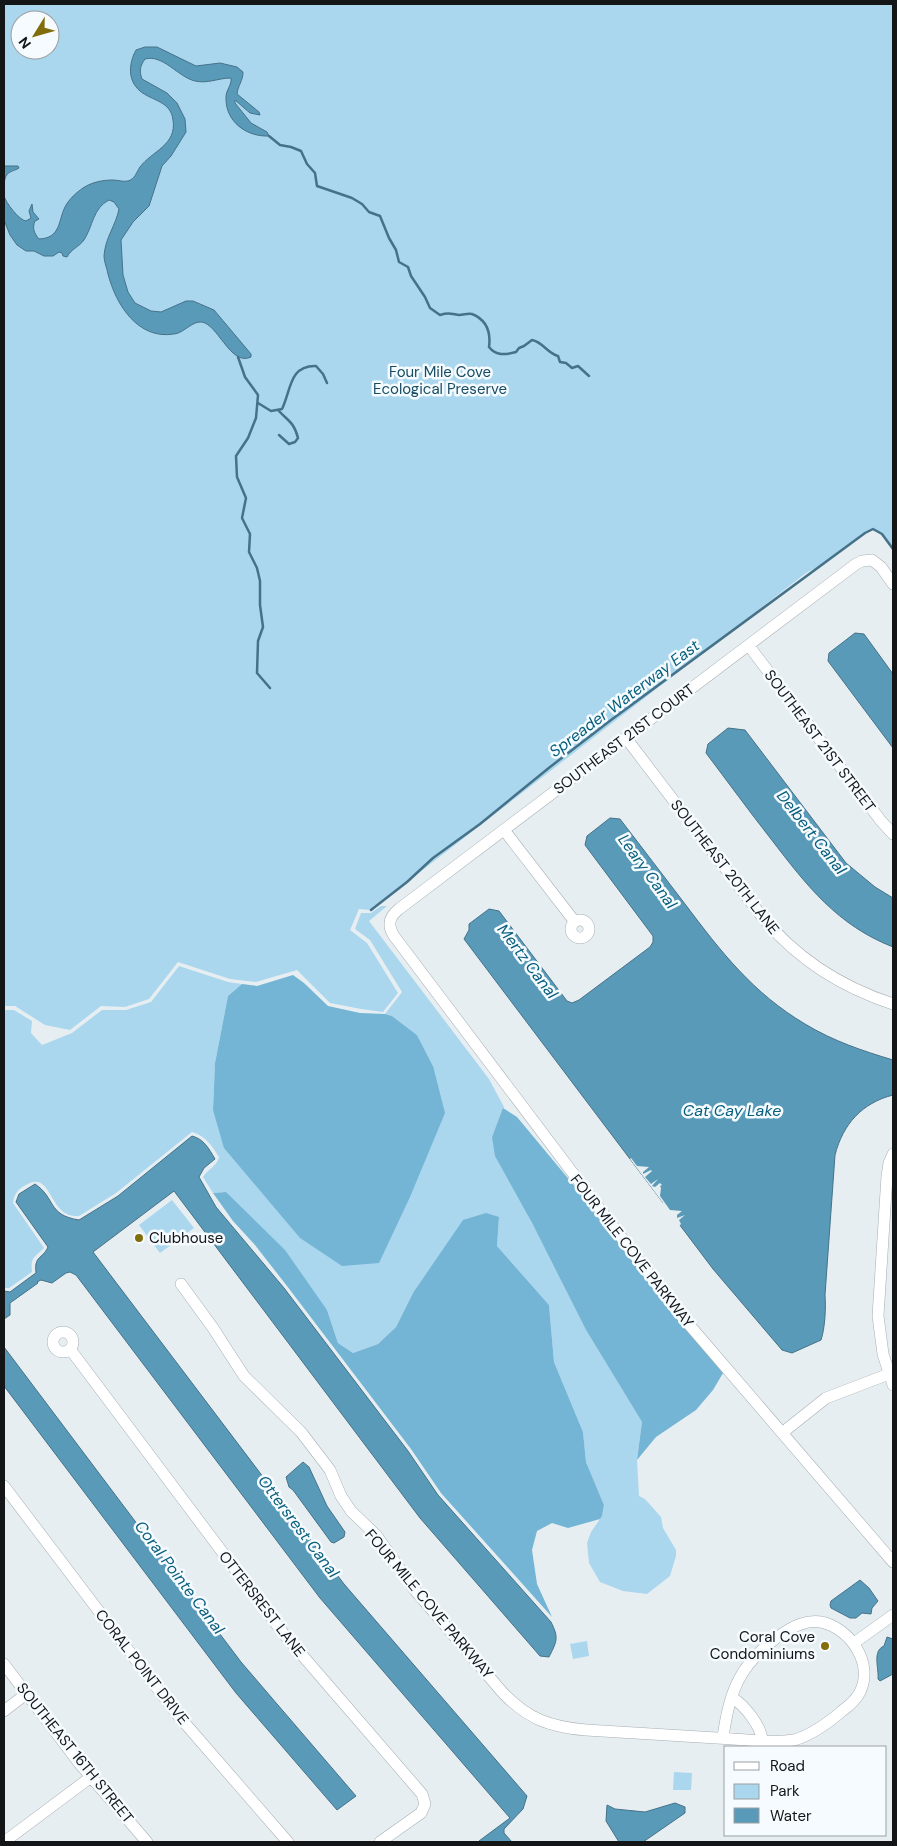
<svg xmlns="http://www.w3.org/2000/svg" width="897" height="1846" font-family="'DM Sans',sans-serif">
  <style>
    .green { fill: #aad7ee; fill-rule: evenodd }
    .forest { fill: #74b4d4 }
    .water { fill: #5a9ab9; stroke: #457288 }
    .pier { fill: #e6eef2 }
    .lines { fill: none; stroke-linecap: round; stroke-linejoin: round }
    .stream { stroke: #457288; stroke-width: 2.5 }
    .minor-casing { stroke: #a7aeb2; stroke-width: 12 }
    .minor { stroke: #fff; stroke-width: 11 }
    .poi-dot { fill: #816d0a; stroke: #f5fbfe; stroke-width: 2 }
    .labels { text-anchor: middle; stroke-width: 5; stroke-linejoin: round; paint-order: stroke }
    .park-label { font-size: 15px; fill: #174c62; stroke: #f5fbfe }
    .street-label { font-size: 15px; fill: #131517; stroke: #f5fbfe }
    .poi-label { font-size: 15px; fill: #131517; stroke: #f5fbfe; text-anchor: start }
    .water-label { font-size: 16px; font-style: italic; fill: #085e7d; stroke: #f5fbfe }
  </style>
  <rect width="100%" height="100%" fill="#e6eef2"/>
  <!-- green -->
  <path class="green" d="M4 4H893V549L882 534 873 529 864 533 825 563 806 573 371 910 359 909 350 930 367 943 398 993 383 1012 361 1009 330 1003 297 970 256 982 230 979 178 962 149 999 125 1007 101 1006 70 1030 45 1025 15 1006H4ZM20 20H50V50H20Z
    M381 906H387L369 921 489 1079 504 1107 492 1137 531 1221 586 1330 642 1422 637 1460 639 1496 645 1499 661 1517 663 1528 676 1550V1556L670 1576 647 1594 623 1591 600 1582 589 1563 587 1543 591 1532 602 1516 604 1505 586 1462 583 1432 554 1362 549 1305 497 1246 499 1217 413 1293 396 1327 378 1344 353 1353 338 1343 327 1310 226 1192 213 1193 203 1177C207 1170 218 1165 219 1157 212 1146 206 1136 192 1132L116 1193 79 1216C76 1216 70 1216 67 1214 49 1206 49 1171 26 1185 18 1189 14 1194 13 1203L44 1248C35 1257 30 1257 32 1272L9 1288H4V1010H14L32 1021 31 1033 42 1045 72 1033 102 1010H126L151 1002 179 966 228 982 242 984 228 996 215 1063 213 1110 433 1066 417 1035 392 1016 385 1014 402 992 370 940 355 929 361 913H371Z
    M172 1200 194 1228 160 1253 139 1225Z
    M587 1641 589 1656 573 1659 570 1644Z
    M674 1772 692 1773 691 1790H673Z"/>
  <!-- forest -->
  <path class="forest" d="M293 975 304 983 328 1006 360 1013 385 1014 392 1016 417 1035 433 1066 445 1113 410 1197 379 1263 342 1266 300 1238 224 1148 213 1110 215 1063 228 996 242 984 257 986Z
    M503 1108 517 1117 726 1368 713 1390 696 1410 656 1437 637 1460 642 1422 586 1330 531 1221 495 1156 492 1137Z
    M226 1192 285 1250 327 1310 338 1343 353 1353 378 1344 396 1327 413 1293 463 1220 486 1213 499 1217 497 1246 549 1305 554 1362 583 1432 586 1462 604 1505 602 1516 600 1519 568 1528 552 1523 537 1531 532 1550 537 1584 552 1617 441 1493 411 1449 287 1286 255 1245 233 1221 213 1193Z"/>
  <!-- water -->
  <path class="water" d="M145 47H157L196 66 220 63 237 67 243 72C243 81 238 85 237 94L259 112 260 115 250 113 235 100V103L251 123 267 132 269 136C247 137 225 122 226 97 226 90 232 85 231 78 218 78 208 84 195 81 178 77 163 54 145 59 140 66 139 71 142 79L167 93 177 103 185 119 186 132 171 156 162 166 149 206 133 222 121 240 123 275 128 292 135 303 151 311 161 312 186 301H193L214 310 251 354V357C232 366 220 330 205 323 194 318 185 333 174 334 138 340 116 305 108 274 107 268 104 262 104 256 105 238 116 225 119 209L114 202 109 200C93 208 93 226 84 240 79 247 71 249 67 257L63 256 62 253 59 252 53 256H44L34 251H26L17 245 10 235 4 220V166H18L19 168C14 171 9 171 6 176 4 180 3 191 4 196 6 203 19 220 26 221L31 218 29 211 32 204 33 212 39 219 35 221C32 228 34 233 39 239 61 238 58 221 65 207 69 199 77 192 83 188 92 182 103 180 113 180 118 180 122 182 128 181 135 179 136 173 140 167 152 151 177 145 173 120 171 101 152 101 140 91 127 80 129 63 136 50Z
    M855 633 864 634 893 674V748L828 661 829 653Z
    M728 728 745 730 846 863 875 887 893 898V947C837 925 807 886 771 839 749 811 728 782 706 753L708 744Z
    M610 818 620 819C642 847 663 876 685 904 721 952 753 993 805 1024 833 1041 863 1051 893 1060V1095C862 1103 843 1124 835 1155L825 1295C826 1308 825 1328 821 1340L792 1353 782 1350 713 1269 464 939 469 930V924L489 909 499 911 567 1001 572 1003 579 1000 650 947 653 942V936L585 845 587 836Z
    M192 1136C204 1139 209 1149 215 1159L204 1168 199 1177 216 1207 284 1288 408 1451 438 1495 551 1622C559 1638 557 1641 549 1657L540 1656 420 1518 174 1191 93 1252 344 1584 527 1796 523 1809 504 1829V1833L512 1842H480L479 1841 510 1818 320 1598 76 1275 70 1272 66 1273 52 1283 41 1280 37 1282 38 1283 10 1303V1315L4 1319V1291L10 1292 33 1275 36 1273C34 1255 42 1260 48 1247L16 1202 19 1194 35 1184C56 1198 47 1215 79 1220L118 1196Z
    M4 1347 241 1662 356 1796 337 1810 236 1693 4 1386Z
    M303 1462 309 1467 327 1506 345 1532 344 1537 334 1543 331 1542 293 1490 289 1487 286 1477Z
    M860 1580 869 1588 878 1601 872 1608 871 1614 862 1613 856 1618H850L831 1608 830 1605 831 1601Z
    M887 1637 893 1639V1674L880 1681 878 1679C879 1668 872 1651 884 1646Z
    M675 1803 685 1807V1813L643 1842H619L606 1821 607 1805 615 1809 645 1812Z"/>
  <!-- pier -->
  <path class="pier" d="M631 1158 637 1166 649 1167 643 1172V1174L651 1170 652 1171 645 1177 651 1184 658 1179 652 1186 655 1187 660 1183 662 1185 660 1186 661 1188 660 1196 670 1210 682 1211 677 1215V1218L685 1215 679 1220 681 1224 678 1227 662 1204 663 1203 630 1159Z"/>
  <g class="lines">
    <!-- stream -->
    <path class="stream" d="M269 136 280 145 291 147 301 151 307 164 315 173 317 186 352 198 362 204 369 212 380 216 389 238 396 250 399 262 408 267 411 276 425 297 430 308 440 315C450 312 450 314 459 315 464 315 467 313 472 314 487 320 491 332 489 347 496 356 505 355 516 352L519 348 524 346 532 340C543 342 547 353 558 356L560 362 566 363 572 368 578 366 589 376
      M238 357 245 377 258 395 256 418 248 438 236 456 237 477 246 498 242 518 250 534 249 552 257 568 260 581V605L263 627 258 641 257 673 270 688
      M258 403 271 411 282 409C291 391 289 365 316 366L323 374 327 383
      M278 410C288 421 294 422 298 438L295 442 289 444 279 435
      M371 910 407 882 433 858 480 824 550 767 611 720 865 533 873 529 882 534 893 549"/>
    <defs>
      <path id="minor" d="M893 584 881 567 872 560 862 561 856 564 399 909C389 917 387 925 394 936L673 1306 893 1562
        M749 646 881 821 893 834
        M626 738 760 914C795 958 841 987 893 1004
        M504 830 575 922
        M571 929a9 9 0 1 1 18 0a9 9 0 1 1-18 0Z
        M893 1154 889 1163 887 1176 878 1316 883 1354 893 1385
        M181 1284 213 1328 244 1376 301 1432 330 1470 341 1496 351 1511 376 1535 414 1589 503 1693C528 1719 550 1727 586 1730 635 1733 684 1736 733 1739 753 1740 774 1744 794 1740 812 1735 828 1723 842 1711 849 1706 856 1700 860 1692 874 1663 850 1628 821 1622 806 1620 794 1626 782 1634 741 1662 729 1690 723 1738
        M53 1342a10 10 0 1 1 20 0a10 10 0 1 1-20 0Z
        M70 1349 283 1633 422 1794 425 1804 421 1813 380 1842
        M782 1433 826 1398 889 1374
        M4 1486 176 1713 288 1842
        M854 1643 893 1615
        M4 1664 79 1763 147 1842
        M733 1698C745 1706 761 1726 762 1740
        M4 1711 26 1694
        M4 1842 91 1777"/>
    </defs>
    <!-- minor casing -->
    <use href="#minor" class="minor-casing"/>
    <!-- minor -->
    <use href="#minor" class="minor"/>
  </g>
  <!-- markers -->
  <g class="poi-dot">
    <circle cx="139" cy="1238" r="5"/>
    <circle cx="825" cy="1646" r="5"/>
  </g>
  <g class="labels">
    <!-- park labels -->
    <g class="park-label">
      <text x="440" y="377">Four Mile Cove<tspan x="440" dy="17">Ecological Preserve</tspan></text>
    </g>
    <!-- street labels -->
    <g class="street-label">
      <text transform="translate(624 739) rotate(-37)" y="5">SOUTHEAST 21ST COURT</text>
      <text transform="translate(820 741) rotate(53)" y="5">SOUTHEAST 21ST STREET</text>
      <text transform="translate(725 867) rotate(52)" y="5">SOUTHEAST 20TH LANE</text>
      <text transform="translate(632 1251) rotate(52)" y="5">FOUR MILE COVE PARKWAY</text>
      <text transform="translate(262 1604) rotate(52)" y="5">OTTERSREST LANE</text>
      <text transform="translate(429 1604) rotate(50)" y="5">FOUR MILE COVE PARKWAY</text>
      <text transform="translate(142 1667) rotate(52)" y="5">CORAL POINT DRIVE</text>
      <text transform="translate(75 1753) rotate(51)" y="5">SOUTHEAST 16TH STREET</text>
    </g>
    <!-- poi labels -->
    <g class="poi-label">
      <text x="149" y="1243">Clubhouse</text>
      <text x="815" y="1642" text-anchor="end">Coral Cove<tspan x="815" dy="17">Condominiums</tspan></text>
    </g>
    <!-- water labels -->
    <g class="water-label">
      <text transform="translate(624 698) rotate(-37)" y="6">Spreader Waterway East</text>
      <text transform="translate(812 832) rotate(52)" y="6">Delbert Canal</text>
      <text transform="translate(648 871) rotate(54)" y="6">Leary Canal</text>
      <text transform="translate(528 961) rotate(53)" y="6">Mertz Canal</text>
      <text x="732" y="1116">Cat Cay Lake</text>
      <text transform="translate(299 1526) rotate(53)" y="6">Ottersrest Canal</text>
      <text transform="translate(180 1577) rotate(53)" y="6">Coral Pointe Canal</text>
    </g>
  </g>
  <!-- border -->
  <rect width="897" height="1846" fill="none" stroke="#131517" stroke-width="10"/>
  <!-- legend -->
  <rect x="724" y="1746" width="162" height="90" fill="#f5fbfe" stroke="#9b9fa2"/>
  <rect x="734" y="1762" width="25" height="8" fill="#ffffff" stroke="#9b9fa2"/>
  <text x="770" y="1771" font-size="15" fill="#131517">Road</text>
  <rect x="734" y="1784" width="25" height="15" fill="#aad7ee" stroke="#9b9fa2"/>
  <text x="770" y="1796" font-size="15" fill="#131517">Park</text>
  <rect x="734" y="1808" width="25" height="15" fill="#5a9ab9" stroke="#9b9fa2"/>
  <text x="770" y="1821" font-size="15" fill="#131517">Water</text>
  <!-- north arrow -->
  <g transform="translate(35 35) rotate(233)"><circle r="24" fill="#f5fbfe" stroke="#9b9fa2"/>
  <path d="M0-4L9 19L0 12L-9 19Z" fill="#816d0a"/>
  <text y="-8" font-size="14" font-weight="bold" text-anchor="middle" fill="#131517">N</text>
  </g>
</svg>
